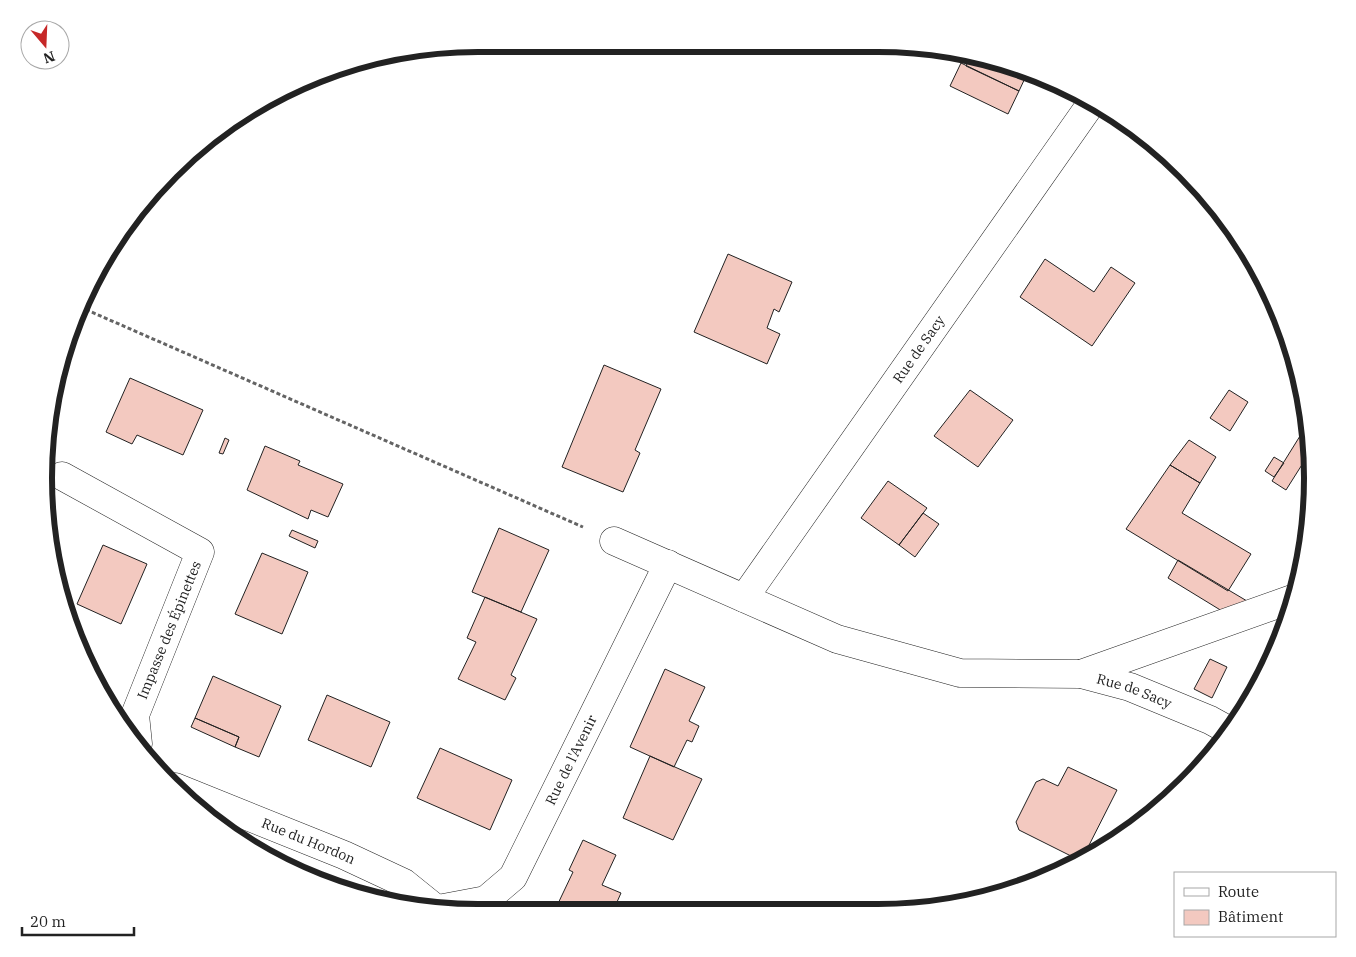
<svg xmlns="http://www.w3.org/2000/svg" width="1356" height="957" font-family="'IBM Plex Serif',serif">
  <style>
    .building { fill: #f3c9c0; stroke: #222 }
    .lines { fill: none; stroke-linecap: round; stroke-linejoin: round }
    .minor-casing { stroke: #222; stroke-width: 29 }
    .path { stroke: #646464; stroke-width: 3; stroke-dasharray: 4 2.5; stroke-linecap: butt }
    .minor { stroke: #fff; stroke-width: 28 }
    .labels { text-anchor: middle; stroke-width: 4; stroke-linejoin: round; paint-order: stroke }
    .street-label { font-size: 14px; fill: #222; stroke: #fff }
    .rim { fill: none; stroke: #222; stroke-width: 6 }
  </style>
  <rect width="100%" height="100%" fill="#fff"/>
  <!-- building -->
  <path class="building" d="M971 55 1026 76 1019 91 966 66Z
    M961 63 1019 91 1008 114 950 86Z
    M728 254 792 282 779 312 774 309 767 328 780 334 767 364 694 332Z
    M1045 259 1094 292 1111 267 1135 283 1092 346 1020 297Z
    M604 365 661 389 635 450 640 453 623 492 562 467Z
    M130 378 203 410 183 455 137 435 132 444 106 432Z
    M970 390 1013 420 978 467 934 436Z
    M1229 390 1248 402 1230 431 1210 418Z
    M1300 436 1308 441 1305 447 1309 450 1310 452 1286 490 1272 481Z
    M225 438 229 440 223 454 219 453Z
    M1189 440 1216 457 1200 483 1170 465Z
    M265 446 300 461 298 465 343 484 328 517 311 510 308 519 247 490Z
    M1274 457 1284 463 1274 477 1265 471Z
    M1170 465 1200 483 1182 513 1251 554 1228 591 1126 529Z
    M888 481 927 508 899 545 861 518Z
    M923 513 939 524 915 557 899 545Z
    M499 528 549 550 521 612 472 592Z
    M292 530 318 541 315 548 289 536Z
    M103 545 147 564 121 624 77 604Z
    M262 553 308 572 282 634 235 614Z
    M1178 560 1247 601 1222 611 1168 578Z
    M485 597 537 619 511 675 516 678 505 700 458 679 476 642 467 638Z
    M1210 659 1227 667 1212 698 1194 689Z
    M665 669 705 687 689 721 699 726 692 742 687 740 674 767 630 747Z
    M213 676 281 706 259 757 235 747 239 737 195 718Z
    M327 695 390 722 371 767 308 740Z
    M195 718 239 737 235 747 191 727Z
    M440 748 512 780 490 830 417 798Z
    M650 756 702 779 673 840 623 818Z
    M1068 767 1117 790 1081 861 1019 830 1016 822 1036 782 1043 779 1058 786Z
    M583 840 616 855 602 885 621 893 613 911 554 912 573 872 569 870Z"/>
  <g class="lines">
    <defs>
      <g id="minor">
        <path d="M62 476 200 552 135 715 138 744"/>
        <path id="s1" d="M614 541 837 639 960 673 1081 674 1130 687 1210 720 1230 731"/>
        <path id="s2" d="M744 598 1093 101"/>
        <path d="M1081 674 1295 598"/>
        <path id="s3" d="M175 787 344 855 404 883 435 908"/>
        <path id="s4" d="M433 910 486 900 513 877 668 564"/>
      </g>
    </defs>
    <!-- minor casing -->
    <use href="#minor" class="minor-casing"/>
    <!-- path -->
    <path class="path" d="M80 307 583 527"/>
    <!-- minor -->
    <use href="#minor" class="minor"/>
  </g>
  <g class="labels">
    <!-- street labels -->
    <g class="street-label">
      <text dy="5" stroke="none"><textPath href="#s2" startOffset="304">Rue de Sacy</textPath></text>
      <text transform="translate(169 630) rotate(-68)" y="5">Impasse des Épinettes</text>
      <text dy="5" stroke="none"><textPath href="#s1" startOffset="548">Rue de Sacy</textPath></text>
      <text dy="5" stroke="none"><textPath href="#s4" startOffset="220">Rue de l'Avenir</textPath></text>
      <text dy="5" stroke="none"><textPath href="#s3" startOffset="144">Rue du Hordon</textPath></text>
    </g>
  </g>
  <!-- crop -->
  <path d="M0 0H1356V957H0ZM478 52H878A426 426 0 0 1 1304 478V478A426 426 0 0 1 878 904H478A426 426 0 0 1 52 478V478A426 426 0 0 1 478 52Z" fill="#fff" fill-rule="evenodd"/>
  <path class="rim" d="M478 52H878A426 426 0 0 1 1304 478V478A426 426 0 0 1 878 904H478A426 426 0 0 1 52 478V478A426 426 0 0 1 478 52Z"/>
  <!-- legend -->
  <rect x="1174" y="872" width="162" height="65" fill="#ffffff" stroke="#a7a7a7"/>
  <rect x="1184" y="888" width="25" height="8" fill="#ffffff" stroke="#a7a7a7"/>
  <text x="1218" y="897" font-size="15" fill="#222222">Route</text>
  <rect x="1184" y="910" width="25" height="15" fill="#f3c9c0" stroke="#a7a7a7"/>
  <text x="1218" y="922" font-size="15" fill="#222222">Bâtiment</text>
  <!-- north arrow -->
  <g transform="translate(45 45) rotate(161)"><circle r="24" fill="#ffffff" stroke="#a7a7a7"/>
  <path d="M0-4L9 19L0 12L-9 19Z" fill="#c62828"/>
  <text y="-8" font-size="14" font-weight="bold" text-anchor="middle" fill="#222222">N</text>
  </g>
  <!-- scale -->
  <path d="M22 927v8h112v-8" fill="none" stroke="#222222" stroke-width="2.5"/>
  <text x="30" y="927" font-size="15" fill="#222222" stroke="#ffffff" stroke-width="4" paint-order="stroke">20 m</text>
</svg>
